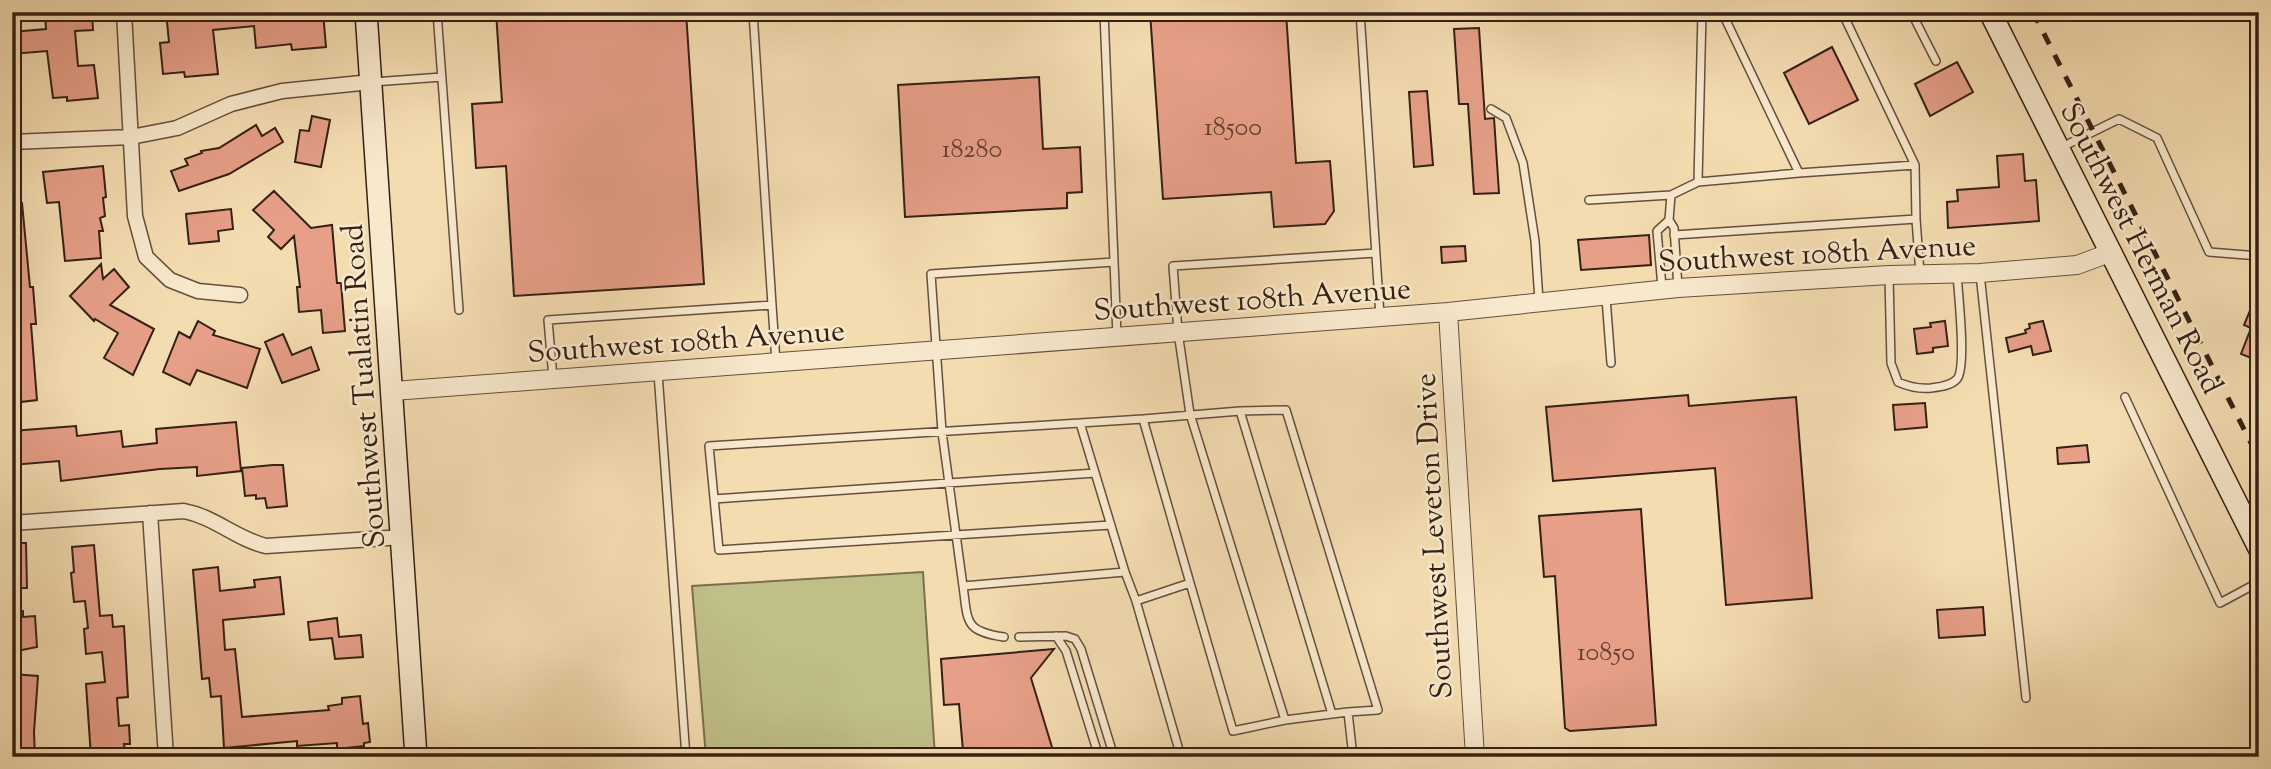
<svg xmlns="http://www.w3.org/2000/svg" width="2271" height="769" font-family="'Sorts Mill Goudy',serif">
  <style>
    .green { fill: #c0bf88; stroke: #7a704e; stroke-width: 2 }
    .building { fill: #e79f88; stroke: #352015; stroke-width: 2 }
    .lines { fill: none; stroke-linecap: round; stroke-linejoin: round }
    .service-casing { stroke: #654f3c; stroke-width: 10 }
    .minor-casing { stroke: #654f3c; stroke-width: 17 }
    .tertiary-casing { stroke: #654f3c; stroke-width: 20 }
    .secondary-casing { stroke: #352015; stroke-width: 24 }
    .service { stroke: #f8e8cc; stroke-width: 7 }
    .minor { stroke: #f8e8cc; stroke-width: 14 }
    .tertiary { stroke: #f8e8cc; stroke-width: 18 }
    .secondary { stroke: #f8e8cc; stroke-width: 21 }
    .rail { stroke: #352015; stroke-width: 5; stroke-dasharray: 12 12; stroke-linecap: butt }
    .labels { text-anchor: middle; stroke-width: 5; stroke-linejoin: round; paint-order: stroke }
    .number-label { font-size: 26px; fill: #624032 }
    .street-label { font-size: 30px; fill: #352015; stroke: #f8e8cc }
  </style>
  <rect width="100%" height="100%" fill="#f4dcb1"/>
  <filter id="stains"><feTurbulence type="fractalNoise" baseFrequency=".00286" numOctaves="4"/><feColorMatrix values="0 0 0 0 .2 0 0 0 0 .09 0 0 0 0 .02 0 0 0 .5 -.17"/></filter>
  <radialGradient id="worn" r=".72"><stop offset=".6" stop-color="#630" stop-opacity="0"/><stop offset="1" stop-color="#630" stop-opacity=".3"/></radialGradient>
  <!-- green -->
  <path class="green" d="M923 572 935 757H706L692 586Z"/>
  <!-- building -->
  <path class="building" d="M61 12H92L93 30 75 31 78 66 94 65 98 98 67 101V97L53 98 47 51 12 54V32L46 29 45 14Z
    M166 12H323L326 47 292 50 291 44 256 48 254 26 213 30 218 74 185 77 184 72 163 74 160 43 169 42Z
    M496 12H686L704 284 514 296 506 166 476 168 472 104 502 102Z
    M1150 12H1286L1296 163 1330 161 1334 211 1325 224 1274 227 1271 192 1163 199Z
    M1479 28 1485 119 1494 118 1499 193 1474 194 1468 104H1459L1454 29Z
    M1832 47 1858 100 1809 124 1784 73Z
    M1957 62 1973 92 1930 116 1915 84Z
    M1039 77 1043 149 1080 147 1082 192 1067 193V208L905 217 898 85Z
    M1427 91 1433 165 1414 167 1409 92Z
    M312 116 330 120 321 167 295 162 300 130 309 131Z
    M256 125 262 136 275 128 283 142 229 174 179 191 171 171 188 165 185 159 202 153 201 151 219 148Z
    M2023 154 2025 181 2036 180 2039 221 1948 228 1947 202 1958 201 1957 190 1999 187 1997 156Z
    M103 166 106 197 103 198 105 216 100 218 103 231H99L101 258 65 261 59 202 47 203 43 172Z
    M274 191 311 228 332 225 337 283H341L345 331 323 333 321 310 299 312 297 287H300L294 236 281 249 268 237 274 230 253 210Z
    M22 203 30 287H33L36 324H31L37 400 12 403V204Z
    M231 209 233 229 218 231 219 241 189 244 186 214Z
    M1649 235 1651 265 1581 270 1578 240Z
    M1465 246 1466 261 1442 263 1441 247Z
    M101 264 103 279 114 269 129 287 110 305 154 329 133 375 104 358 118 333 95 319 94 321 70 296Z
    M2259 289V361L2241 354 2251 328 2244 325Z
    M198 321 215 331 213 335 260 349 247 388 197 370 190 385 163 372 179 332 190 338Z
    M1945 321 1948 346 1933 348V352L1917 354 1914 329 1931 327 1930 323Z
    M2043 321 2051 351 2033 355 2031 346 2009 352 2006 338 2026 333 2025 330 2030 328 2029 324Z
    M283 334 292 355 311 347 319 370 282 383 265 342Z
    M1688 395 1689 406 1796 397 1812 598 1726 605 1715 468 1553 481 1546 407Z
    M1925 403 1927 427 1895 430 1893 405Z
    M236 422 241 471 197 476V467L160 469 61 481 59 461 12 465V431L76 426 77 436 121 431 123 447 157 443 156 429Z
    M2087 445 2089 462 2058 464 2057 448Z
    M273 465H283L287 506 267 508 265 498 256 499V495L245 496 242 468Z
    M1641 509 1656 725 1570 731 1565 728 1555 576 1544 577 1539 516Z
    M12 543H26L27 588H12Z
    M94 545 100 616 112 615 113 627 124 626 128 697 117 698 119 726 129 725 130 744H124L125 751H120V757H91L86 684 105 682 102 652 86 654 84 629 88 628 85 601 74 602 71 573 74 572 72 547Z
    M218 567 220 591 255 587 254 580 280 577 284 614 223 620 225 650 235 649 242 717 329 710 328 706 342 704V698L360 696 363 724 368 723 370 742 364 743V746L337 749V743L297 746V741L224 748 221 696 211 697 209 678 202 679 193 570Z
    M1983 607 1985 635 1939 638 1937 610Z
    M23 611V617L35 616 37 647 12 652V612Z
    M337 618 339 637 361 635 363 657 335 659 332 638 310 640 308 622Z
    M1054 649 1031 678 1055 757H979L978 750 963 751 959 704 944 705 941 659Z
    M12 674 38 676 34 732 35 757H12Z"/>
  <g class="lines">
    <defs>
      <path id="service" d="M437 12 459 310
        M753 12 772 305
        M1104 12 1117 336
        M1360 12 1380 316
        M1722 12 1799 173 1915 165 1842 12
        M1911 12 1936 61
        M373 82 442 77
        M1491 109 1506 118 1523 163 1535 241 1539 301
        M2060 148 2119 119 2157 138 2209 252 2259 256
        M1698 182 1702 12
        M1589 200 1671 195
        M1916 219 1920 274
        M1674 235 1916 219 1915 165
        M1980 274 2026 698
        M1889 276 1891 363 1898 382C1909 387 1919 389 1931 388 1939 387 1951 386 1957 379 1967 367 1958 292 1957 274
        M1662 287 1657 231 1669 220
        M1678 287 1674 228 1669 220 1671 195 1698 182 1799 173
        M1606 298 1611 363
        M658 373 686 757
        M553 378 548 320 772 305 776 362
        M2125 397 2220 603 2259 582
        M1240 411 1286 410 1378 710 1348 712 1353 757
        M1080 423 709 446 719 550 1111 525
        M714 499 1095 473
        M1125 572 1080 423 1143 419
        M1190 583 1233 731 1285 720 1332 714
        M963 586 942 432 931 274 1114 262
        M1136 601 1190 583 1143 419 1240 411 1332 714 1348 712
        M1056 636 1066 651 1099 757
        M1004 637C964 631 968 622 963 586L1125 572 1136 601 1181 757
        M1019 637 1066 636 1075 639 1081 649 1114 757
        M1285 720 1190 414 1178 332 1173 266 1376 253"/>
      <path id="minor" d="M124 12 135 216 146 257 170 280 198 291 240 295
        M12 142 131 137 177 128 231 104 282 91 371 82
        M150 513 166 757
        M12 523 184 511C215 517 236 539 266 546L403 537"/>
      <path id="tertiary" d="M1448 312 1475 757
        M393 391 1448 312 1678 288 1889 275 1980 273 2077 265 2112 252"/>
      <path id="secondary" d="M366 12 416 757
        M1990 12 2259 548"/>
    </defs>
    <!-- service casing -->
    <use href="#service" class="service-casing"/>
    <!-- minor casing -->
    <use href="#minor" class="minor-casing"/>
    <!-- tertiary casing -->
    <use href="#tertiary" class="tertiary-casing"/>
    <!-- secondary casing -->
    <use href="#secondary" class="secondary-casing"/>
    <!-- service -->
    <use href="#service" class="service"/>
    <!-- minor -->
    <use href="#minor" class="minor"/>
    <!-- tertiary -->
    <use href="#tertiary" class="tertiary"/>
    <!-- secondary -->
    <use href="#secondary" class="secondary"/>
    <!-- rail -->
    <path class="rail" d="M2033 12 2259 459"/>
  </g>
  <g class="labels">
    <!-- number labels -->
    <g class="number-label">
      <text x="1233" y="135">18500</text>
      <text x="972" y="157">18280</text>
      <text x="1606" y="660">10850</text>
    </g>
    <!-- street labels -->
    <g class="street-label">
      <text transform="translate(2142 248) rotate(63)" y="10">Southwest Herman Road</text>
      <text transform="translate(1817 253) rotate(-3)" y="10">Southwest 108th Avenue</text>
      <text transform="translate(1252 299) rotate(-4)" y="10">Southwest 108th Avenue</text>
      <text transform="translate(686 341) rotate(-4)" y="10">Southwest 108th Avenue</text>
      <text transform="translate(363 386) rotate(-94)" y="10">Southwest Tualatin Road</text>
      <text transform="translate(1433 536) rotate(-93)" y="10">Southwest Leveton Drive</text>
    </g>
  </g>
  <!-- margin -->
  <rect width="2271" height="769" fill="none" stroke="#f4dcb1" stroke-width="42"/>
  <rect x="14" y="14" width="2243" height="741" fill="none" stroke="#352015" stroke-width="3.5"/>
  <rect x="21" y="21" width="2229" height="727" fill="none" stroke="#352015" stroke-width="2"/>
  <rect width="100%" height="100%" filter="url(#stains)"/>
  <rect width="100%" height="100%" fill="url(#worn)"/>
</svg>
